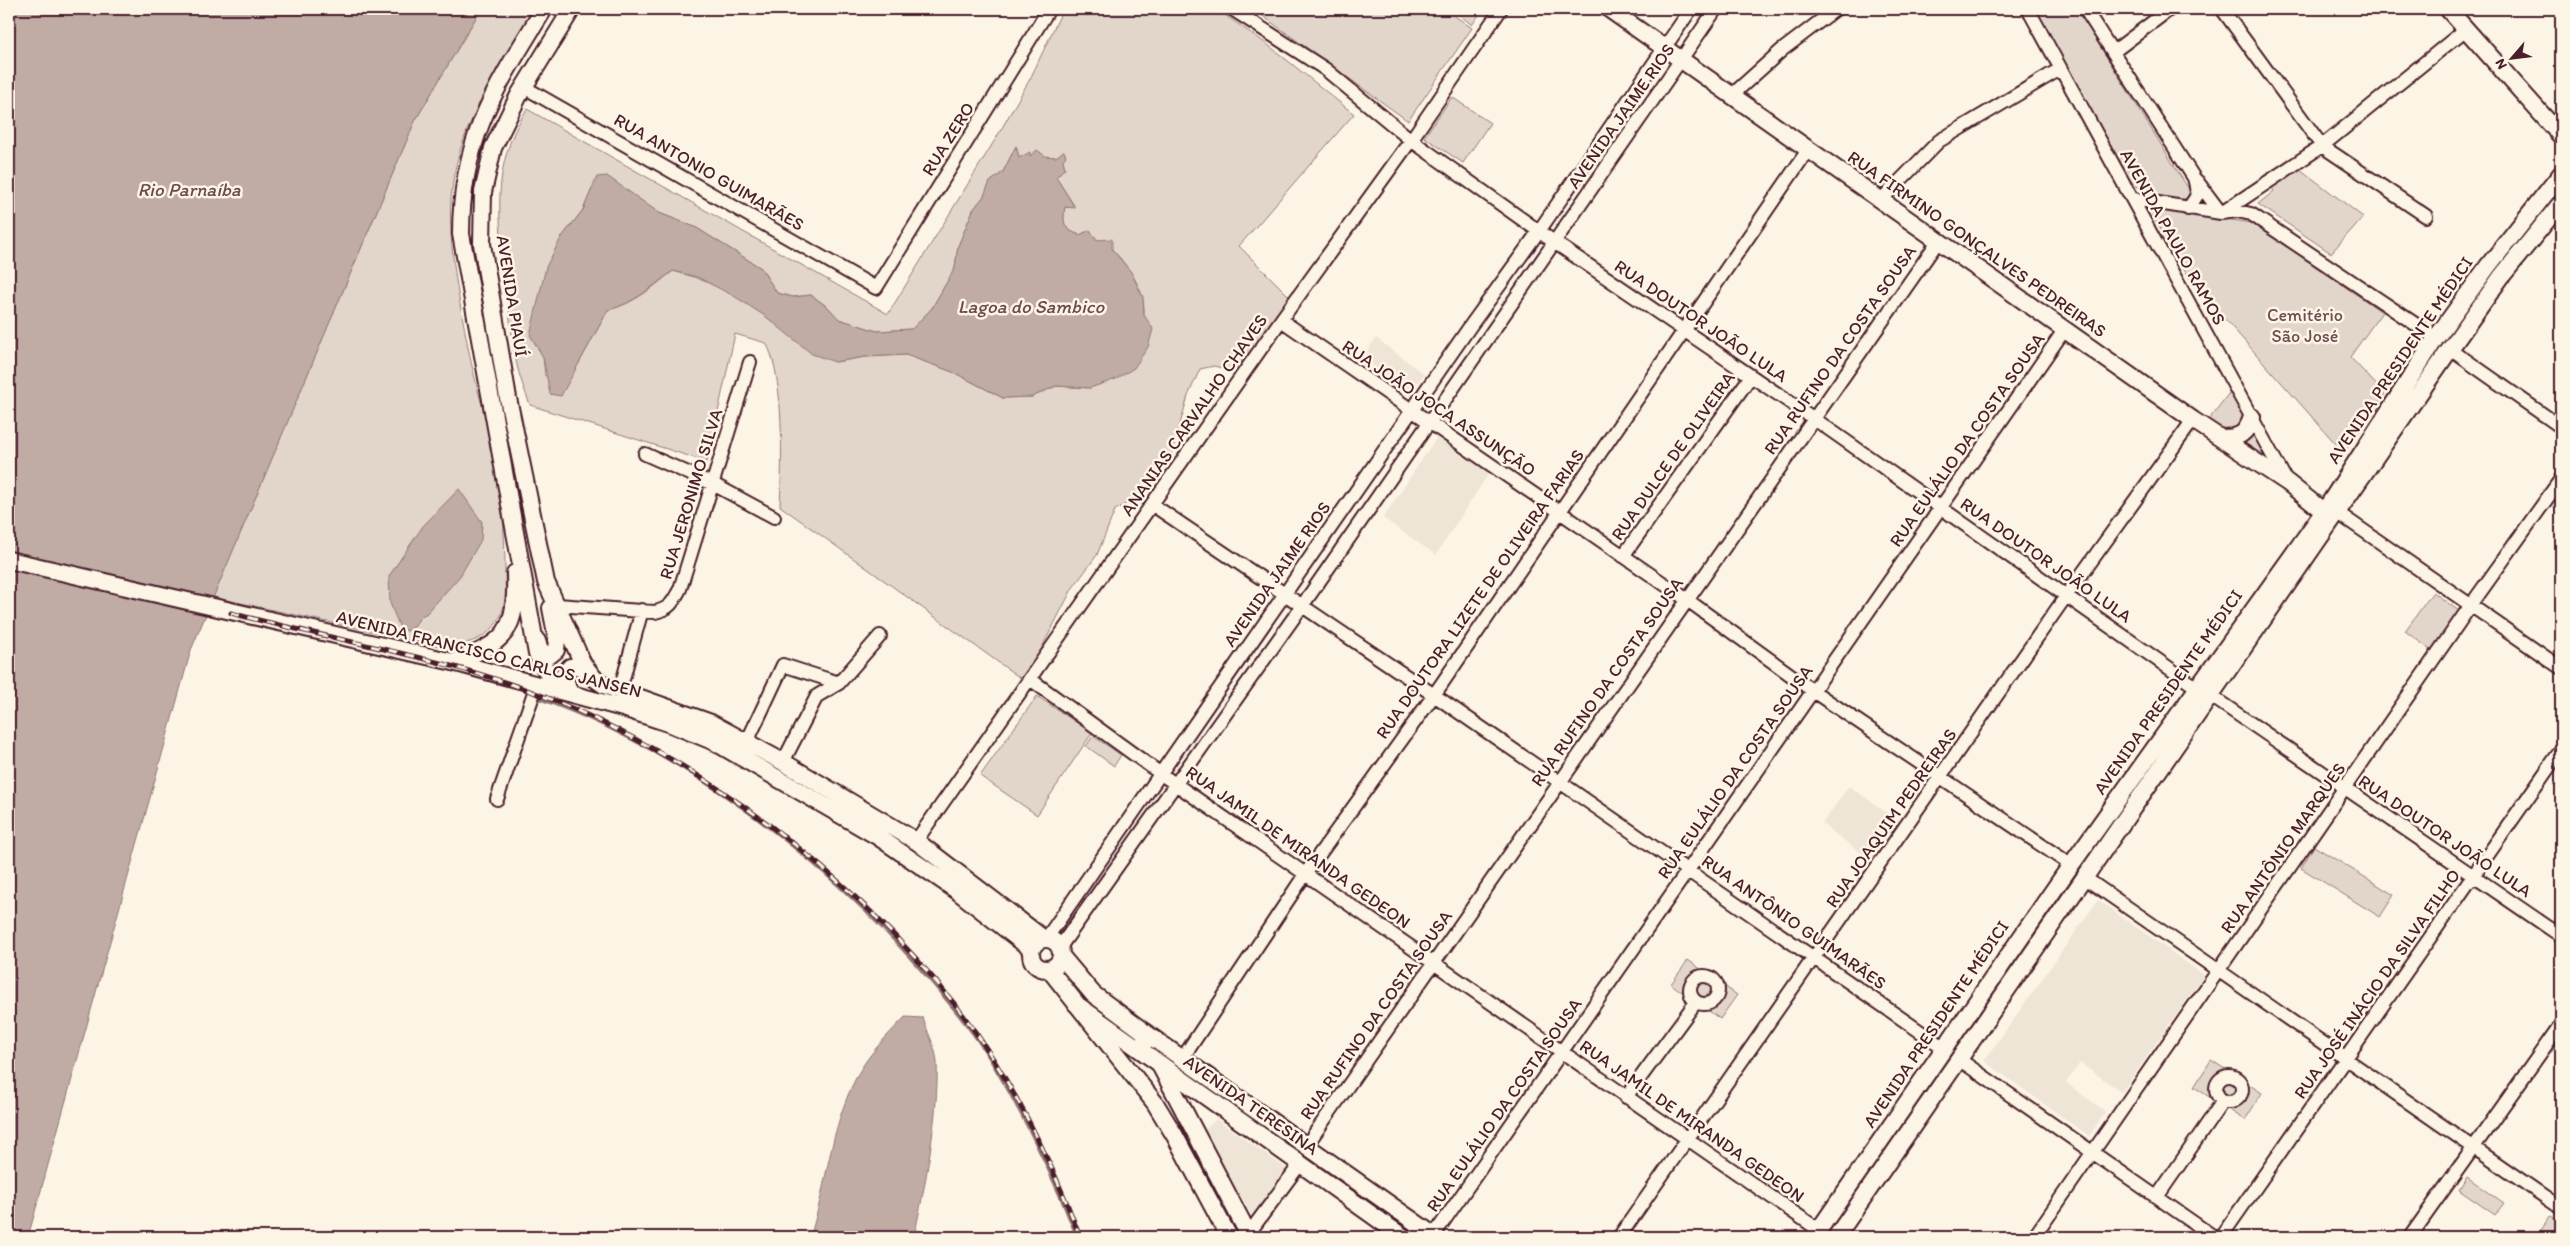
<svg xmlns="http://www.w3.org/2000/svg" width="2570" height="1246" font-family="Itim,sans-serif">
  <style>
    .built { fill: #eee5d7 }
    .green { fill: #e2d5ca; stroke: #967a7a; fill-rule: evenodd }
    .water { fill: #c0aca5; stroke: #917474 }
    .lines { fill: none; stroke-linecap: round; stroke-linejoin: round }
    .stream { stroke: #917474; stroke-width: 3 }
    .minor-casing { stroke: #4a1f2b; stroke-width: 16 }
    .major-casing { stroke: #4a1f2b; stroke-width: 20 }
    .minor { stroke: #fcf5e5; stroke-width: 12 }
    .major { stroke: #fcf5e5; stroke-width: 16 }
    .rail-casing { stroke: #4a1f2b; stroke-width: 5 }
    .rail { stroke: #fcf5e5; stroke-width: 3; stroke-dasharray: 9; stroke-linecap: butt }
    .labels { text-anchor: middle; stroke-width: 5; stroke-linejoin: round; paint-order: stroke }
    .street-label { font-size: 18px; fill: #4a1f2b; stroke: #fcf5e5 }
    .park-label { font-size: 18px; fill: #704c53; stroke: #fcf5e5 }
    .water-label { font-size: 19px; font-style: italic; fill: #6d4950; stroke: #fcf5e5 }
  </style>
  <rect width="100%" height="100%" fill="#fcf5e5"/>
  <filter id="ink" filterUnits="userSpaceOnUse"><feTurbulence type="fractalNoise" baseFrequency=".02" numOctaves="2"/><feDisplacementMap in="SourceGraphic" scale="10" xChannelSelector="R" yChannelSelector="G"/><feConvolveMatrix kernelMatrix="1 2 1 2 8 2 1 2 1" color-interpolation-filters="sRGB"/></filter>
  <g filter="url(#ink)">
    <!-- built -->
    <path class="built" d="M1376 338 1424 374 1410 393 1362 358Z
      M1437 437 1489 473 1436 555 1383 518Z
      M1849 786 1900 822 1872 861 1822 824Z
      M2098 900 2204 975 2122 1092 2080 1063 2066 1083 2106 1112 2089 1136 1984 1061Z
      M1216 1119 1287 1169 1252 1216 1204 1131Z"/>
    <!-- green -->
    <path class="green" d="M481 9H536C502 64 459 123 452 189 446 237 459 299 468 347 475 384 487 420 495 457 502 494 505 533 505 570 505 587 508 606 497 622 484 642 461 646 438 646L213 597 415 121Z
      M1063 9H1216L1267 44 1354 114 1239 246 1292 299 1234 371 1214 366 1200 369 1188 396 1171 456 1137 498 1115 510 1097 555 1072 589 1036 659 1023 680 780 506C782 466 785 375 766 343L735 334 707 462 530 405C525 391 519 376 516 361 511 335 509 308 506 282 499 217 490 167 527 109L888 314 998 135 1031 77ZM1016 146 1019 158 1056 157 1063 152 1055 176 1075 207H1065C1062 223 1064 230 1080 235L1090 230C1097 243 1110 246 1120 258 1132 273 1145 292 1144 313 1143 322 1099 376 1090 388L1056 386 1032 397 1003 398 953 372 906 355 865 357 835 362C784 329 733 285 673 271 653 287 634 304 608 310L578 365 545 376 543 357 561 238 583 210 597 177 636 197 659 213 695 227 761 268 777 293 793 297 811 295 829 308 838 319 877 331 912 329 932 308 955 268 958 246 973 210 984 196 990 182 1003 172Z
      M1253 9H1445L1472 28 1408 121Z
      M1452 9H1483L1472 25Z
      M2035 9H2077L2188 188 2190 197C2173 205 2142 194 2131 181Z
      M1452 97 1490 123 1463 163 1424 137Z
      M2300 169 2363 217 2331 253 2258 204 2274 191 2272 188Z
      M2160 209 2252 223 2382 312 2350 357 2385 394 2344 453 2192 282 2152 215 2154 212Z
      M2232 389 2274 470 2207 422Z
      M2433 592 2459 611 2431 650 2405 631Z
      M1037 696 1092 733 1037 815 980 776Z
      M1093 736 1121 755 1114 766 1086 746Z
      M2314 846 2394 895 2380 917 2301 868Z
      M1688 960 1737 995 1720 1019 1671 984Z
      M2211 1060 2262 1093 2245 1120 2194 1087Z
      M2467 1177 2504 1203 2495 1215 2459 1190Z
      M2551 1216 2561 1223V1237H2536Z"/>
    <!-- water -->
    <path class="water" d="M9 9H481L415 121 191 650 28 1237H9Z
      M1016 146 1019 158 1030 152V156L1037 150 1045 156 1056 157 1064 151 1066 156 1063 160 1065 168 1056 177 1075 208 1065 207C1062 223 1064 230 1080 235L1090 230 1096 240 1112 239V249L1131 272 1143 297 1144 315 1153 329 1148 347 1134 368 1116 379 1090 388 1056 386 1032 397 1003 398 953 372 906 355 865 357 835 362 812 354 765 316 734 296 697 277 673 271C652 286 634 304 608 310L561 396 550 394 543 357 530 335 546 267 561 238 583 210 597 177 607 176 659 213 695 227 761 268 777 293 793 297 811 295 829 308 839 319 877 331 912 329 932 308 955 268 958 246 973 210 984 196 990 182 1003 172Z
      M459 489 482 522 481 540 460 576 427 613 420 617 414 627 407 631 400 628 390 603 389 576 423 526Z
      M905 1017 923 1018C927 1031 936 1048 937 1062 939 1113 925 1187 914 1237H810C827 1185 830 1129 855 1080 866 1056 887 1036 905 1017Z"/>
    <g class="lines">
      <!-- stream -->
      <path class="stream" d="M535 697C680 748 822 856 922 971 946 999 971 1028 990 1059 1024 1115 1053 1176 1077 1237"/>
      <defs>
        <path id="minor" d="M1232 9 1325 69 1411 140 1554 242 1813 418 2196 687
          M2028 9 2287 482
          M2085 9 2194 178 2198 194 2188 209
          M2222 9 2322 146 2426 216
          M2113 52 2170 9
          M524 87 876 288 1049 9
          M1732 95 1782 50 1836 9
          M2197 181 2221 213
          M2133 199 2221 213 2237 211 2251 214 2436 338
          M1881 200 1939 141 2060 69
          M2223 212 2322 146 2466 29
          M1281 320 1686 599 1813 691 2071 865
          M2450 349 2561 427
          M645 454 713 484 774 517
          M1153 505 1434 695 1944 1048
          M2338 513 2561 668
          M1623 556 1751 376
          M557 605 655 612C670 609 673 602 680 589L750 362
          M1030 679 1161 774 1819 1230
          M620 690 642 610
          M2211 696 2561 936
          M747 742 783 665 839 683
          M783 762 817 696 839 683 880 636
          M497 799 537 684
          M916 841 1281 320 1411 140 1501 9
          M2085 878 2561 1208
          M1046 939 1471 325 1539 231 1691 9
          M1060 947 1302 606 1716 9
          M1690 990a14 14 0 1 1 28 0a14 14 0 1 1-28 0Z
          M1182 1059 1306 873 1434 695 1808 150
          M1960 1060 2214 1237
          M2216 1089a13 13 0 1 1 26 0a13 13 0 1 1-26 0Z
          M1626 1097 1696 1002
          M1306 1146 1939 240
          M2157 1197 2223 1101
          M1249 1233 1300 1164
          M1434 1235 2065 329
          M1619 1237 2066 596 2193 420
          M2034 1237 2471 605 2561 479
          M2221 1237 2561 750
          M2410 1237 2561 1024"/>
        <path id="major" d="M544 9C496 87 461 138 461 234L537 654 551 679 568 688
          M572 9 519 95 493 148 483 192 482 244 508 398 546 582 583 664 594 678 604 685 711 723 783 762 916 841 1044 939
          M1609 9 2193 420 2288 483 2323 511
          M2448 9 2561 136
          M2221 438C2239 438 2246 435 2252 417
          M9 560 453 662 623 708 671 724 715 742 877 836 956 890 1031 949
          M537 641C539 648 541 654 550 655L556 650 557 639 551 608
          M453 662C507 643 517 630 515 573
          M568 688 564 675 570 667 580 666 590 675
          M1031 954a15 15 0 1 1 30 0a15 15 0 1 1-30 0Z
          M1061 956 1093 994 1143 1031 1147 1040
          M1049 969 1155 1103 1175 1136 1229 1237
          M1076 1004 1403 1237
          M1143 1031 1436 1237
          M1161 1067 1250 1237
          M1814 1237 2071 865 2327 507 2436 338 2488 266 2561 174
          M1836 1237 2450 349 2501 277 2561 203"/>
      </defs>
      <!-- minor casing -->
      <use href="#minor" class="minor-casing"/>
      <!-- major casing -->
      <use href="#major" class="major-casing"/>
      <!-- minor -->
      <use href="#minor" class="minor"/>
      <!-- major -->
      <use href="#major" class="major"/>
      <defs>
        <path id="rail" d="M231 613C332 640 439 656 538 694 698 757 850 872 957 1007 1008 1073 1051 1159 1080 1237"/>
      </defs>
      <!-- rail casing -->
      <use href="#rail" class="rail-casing"/>
      <!-- rail -->
      <use href="#rail" class="rail"/>
    </g>
  </g>
  <g class="labels">
    <!-- street labels -->
    <g class="street-label">
      <text transform="translate(1621 116) rotate(-55)" y="6">AVENIDA JAIME RIOS</text>
      <text transform="translate(948 139) rotate(-58)" y="6">RUA ZERO</text>
      <text transform="translate(709 172) rotate(30)" y="6">RUA ANTONIO GUIMARÃES</text>
      <text transform="translate(2173 237) rotate(61)" y="6">AVENIDA PAULO RAMOS</text>
      <text transform="translate(1977 244) rotate(35)" y="6">RUA FIRMINO GONÇALVES PEDREIRAS</text>
      <text transform="translate(512 296) rotate(81)" y="6">AVENIDA PIAUÍ</text>
      <text transform="translate(1701 321) rotate(34)" y="6">RUA DOUTOR JOÃO LULA</text>
      <text transform="translate(1840 350) rotate(-55)" y="6">RUA RUFINO DA COSTA SOUSA</text>
      <text transform="translate(2400 360) rotate(-56)" y="6">AVENIDA PRESIDENTE MÉDICI</text>
      <text transform="translate(1439 408) rotate(34)" y="6">RUA JOÃO JOCA ASSUNÇÃO</text>
      <text transform="translate(1194 415) rotate(-55)" y="6">ANANIAS CARVALHO CHAVES</text>
      <text transform="translate(1967 440) rotate(-55)" y="6">RUA EULÁLIO DA COSTA SOUSA</text>
      <text transform="translate(1673 456) rotate(-55)" y="6">RUA DULCE DE OLIVEIRA</text>
      <text transform="translate(691 494) rotate(-73)" y="6">RUA JERONIMO SILVA</text>
      <text transform="translate(2046 560) rotate(35)" y="6">RUA DOUTOR JOÃO LULA</text>
      <text transform="translate(1277 574) rotate(-55)" y="6">AVENIDA JAIME RIOS</text>
      <text transform="translate(1480 594) rotate(-55)" y="6">RUA DOUTORA LIZETE DE OLIVEIRA FARIAS</text>
      <text transform="translate(489 654) rotate(14)" y="6">AVENIDA FRANCISCO CARLOS JANSEN</text>
      <text transform="translate(1607 682) rotate(-55)" y="6">RUA RUFINO DA COSTA SOUSA</text>
      <text transform="translate(2168 692) rotate(-55)" y="6">AVENIDA PRESIDENTE MÉDICI</text>
      <text transform="translate(1735 772) rotate(-55)" y="6">RUA EULÁLIO DA COSTA SOUSA</text>
      <text transform="translate(1891 818) rotate(-55)" y="6">RUA JOAQUIM PEDREIRAS</text>
      <text transform="translate(2445 836) rotate(34)" y="6">RUA DOUTOR JOÃO LULA</text>
      <text transform="translate(1298 847) rotate(35)" y="6">RUA JAMIL DE MIRANDA GEDEON</text>
      <text transform="translate(2283 848) rotate(-55)" y="6">RUA ANTÔNIO MARQUES</text>
      <text transform="translate(1794 922) rotate(35)" y="6">RUA ANTÔNIO GUIMARÃES</text>
      <text transform="translate(2377 984) rotate(-55)" y="6">RUA JOSÉ INÁCIO DA SILVA FILHO</text>
      <text transform="translate(1376 1015) rotate(-55)" y="6">RUA RUFINO DA COSTA SOUSA</text>
      <text transform="translate(1936 1024) rotate(-56)" y="6">AVENIDA PRESIDENTE MÉDICI</text>
      <text transform="translate(1251 1105) rotate(35)" y="6">AVENIDA TERESINA</text>
      <text transform="translate(1504 1105) rotate(-55)" y="6">RUA EULÁLIO DA COSTA SOUSA</text>
      <text transform="translate(1692 1121) rotate(35)" y="6">RUA JAMIL DE MIRANDA GEDEON</text>
    </g>
    <!-- park labels -->
    <g class="park-label">
      <text x="2305" y="321">Cemitério<tspan x="2305" dy="21">São José</tspan></text>
    </g>
    <!-- water labels -->
    <g class="water-label">
      <text x="189" y="196">Rio Parnaíba</text>
      <text x="1031" y="313">Lagoa do Sambico</text>
    </g>
  </g>
  <!-- margin -->
  <rect width="2570" height="1246" fill="none" stroke="#fcf5e5" stroke-width="30"/>
  <rect x="15" y="15" width="2540" height="1216" fill="none" stroke="#4a1f2b" stroke-width="2" filter="url(#ink)"/>
  <!-- north arrow -->
  <g transform="translate(2512 58) rotate(242)" stroke="#fcf5e5" stroke-width="4" paint-order="stroke">
  <path d="M0-4L9 19L0 12L-9 19Z" fill="#4a1f2b"/>
  <text y="-8" font-size="14" font-weight="bold" text-anchor="middle" fill="#4a1f2b">N</text>
  </g>
</svg>
